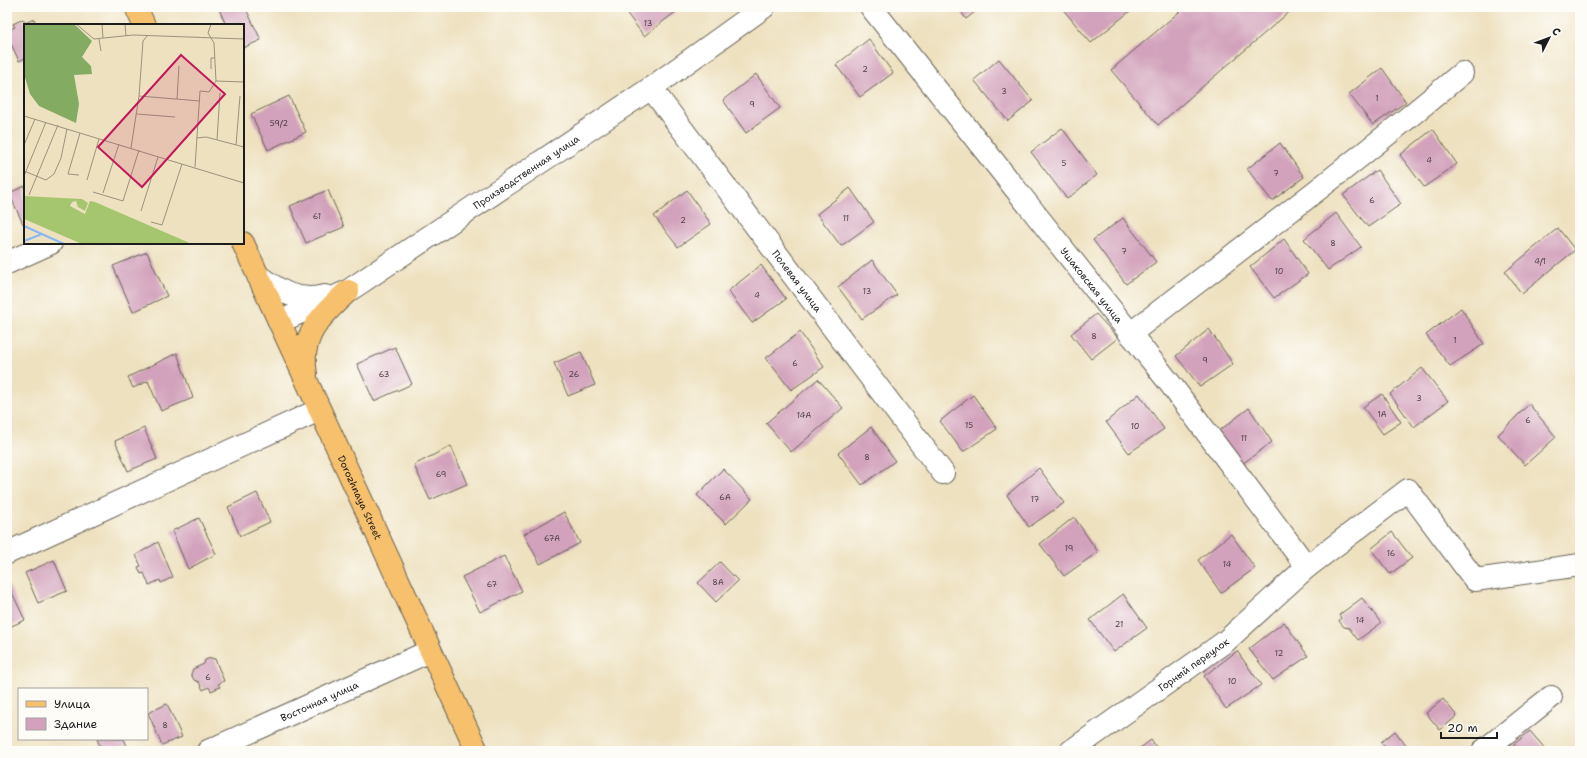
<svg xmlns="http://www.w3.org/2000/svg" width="1587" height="758" font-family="'Shantell Sans',sans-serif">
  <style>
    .building { fill: #d2a1bb }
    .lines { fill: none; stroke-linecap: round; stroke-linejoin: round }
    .minor-casing { stroke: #666155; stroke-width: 24 }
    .major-casing { stroke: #666155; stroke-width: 24 }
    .minor { stroke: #fff; stroke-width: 22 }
    .major { stroke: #f7c06c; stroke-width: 22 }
    .labels { text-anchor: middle; stroke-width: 4; stroke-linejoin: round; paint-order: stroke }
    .number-label { font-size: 8px; fill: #4a3d44 }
    .street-label { font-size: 10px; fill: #1c1c1c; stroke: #fdfcf7 }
    .inset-river { fill: none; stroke: #87b8f4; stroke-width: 2 }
    .inset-road { fill: none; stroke: #9a927e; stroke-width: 1 }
    .view { fill: #c2185b; fill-opacity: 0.15; stroke: #c2185b; stroke-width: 2 }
    .inset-edge { fill: none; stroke: #1c1c1c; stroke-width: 2 }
  </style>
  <rect width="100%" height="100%" fill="#fdfcf7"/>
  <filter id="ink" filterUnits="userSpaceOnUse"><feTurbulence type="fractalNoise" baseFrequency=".025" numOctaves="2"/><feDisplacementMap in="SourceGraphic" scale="8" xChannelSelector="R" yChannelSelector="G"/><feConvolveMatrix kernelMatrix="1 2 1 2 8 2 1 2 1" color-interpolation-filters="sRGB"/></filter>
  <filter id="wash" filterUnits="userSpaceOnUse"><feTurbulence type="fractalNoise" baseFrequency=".012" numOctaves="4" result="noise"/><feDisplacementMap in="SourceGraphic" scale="16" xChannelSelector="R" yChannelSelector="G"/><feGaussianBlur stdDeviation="0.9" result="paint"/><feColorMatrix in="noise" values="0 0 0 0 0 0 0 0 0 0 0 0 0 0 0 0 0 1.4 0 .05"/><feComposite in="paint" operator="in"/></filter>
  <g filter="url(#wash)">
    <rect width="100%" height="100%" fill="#eee1c0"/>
    <g id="blocks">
      <!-- building -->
      <path class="building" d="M218 7H245L261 40 243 48V25H226Z
        M622 7H676L678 10 644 36Z
        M958 7H981L966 19Z
        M1061 7H1135L1091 43Z
        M1185 7H1295L1158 125 1111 70Z
        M23 19 25 23 34 19 37 25H25V58L19 61 7 35V31L15 27 13 24Z
        M869 39 893 73 860 97 836 65Z
        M999 59 1033 101 1008 121 974 80Z
        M1382 68 1406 102 1373 125 1349 94Z
        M756 74 780 108 746 133 723 100Z
        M289 96 306 132 268 150 251 114Z
        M1062 128 1097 175 1067 199 1031 152Z
        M1433 129 1457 164 1424 187 1400 155Z
        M1280 143 1304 177 1272 201 1247 169Z
        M1377 170 1401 204 1368 227 1343 195Z
        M25 186V223L23 224 9 193Z
        M850 188 874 222 841 246 817 214Z
        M328 190 344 227 306 243 290 206Z
        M687 190 711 224 678 247 654 216Z
        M1336 213 1361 247 1328 270 1304 239Z
        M1123 218 1156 262 1126 284 1093 240Z
        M1558 228 1575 250 1522 294 1505 272Z
        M1284 239 1308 274 1274 298 1250 267Z
        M147 252 167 296 133 312 113 266Z
        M872 260 897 295 862 319 838 287Z
        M761 265 786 299 752 323 728 291Z
        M1461 308 1484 344 1450 366 1426 335Z
        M1096 314 1118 338 1091 359 1071 334Z
        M1209 329 1233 364 1200 387 1176 356Z
        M800 332 824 367 791 390 766 358Z
        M395 347 412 384 374 401 357 364Z
        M581 352 595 385 568 396 554 363Z
        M177 353 193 398 161 411 148 381 133 388 128 377Z
        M1422 368 1448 401 1414 427 1390 394Z
        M818 379 843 408 791 452 766 423Z
        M1139 394 1164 429 1129 453 1106 422Z
        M1382 394 1401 422 1383 434 1363 407Z
        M973 395 997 429 963 452 940 421Z
        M1529 404 1556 437 1525 465 1498 435Z
        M1249 408 1272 442 1238 467 1215 434Z
        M871 427 895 461 862 485 838 453Z
        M144 428 157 459 128 471 115 441Z
        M451 446 467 484 430 500 414 465Z
        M1039 468 1064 503 1029 527 1007 495Z
        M723 469 752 499 726 524 697 495Z
        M257 493 270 522 240 536 228 507Z
        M564 512 580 543 540 564 524 534Z
        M1074 517 1098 552 1064 576 1040 544Z
        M199 518 216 554 188 569 172 531Z
        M1392 532 1412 558 1390 574 1371 549Z
        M1231 534 1255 568 1221 593 1198 560Z
        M158 542 173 577 161 583 160 580 149 585 144 573 141 574 138 567 141 566 136 555Z
        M504 556 522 591 480 612 462 577Z
        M54 560 67 591 38 603 25 573Z
        M720 562 738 581 716 602 698 583Z
        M7 582 25 620 7 628Z
        M1123 594 1147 628 1114 652 1090 620Z
        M1362 598 1381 623 1358 640 1349 628 1344 627 1339 621 1341 618 1339 615Z
        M1284 622 1308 656 1273 680 1249 649Z
        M1237 651 1261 685 1226 709 1204 676Z
        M211 658 215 659 224 681 218 684 220 687 211 691 209 687 203 690 199 682 194 680 191 674 193 669 204 664 205 660Z
        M1443 699 1457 716 1440 730 1426 713Z
        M167 704 182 737 162 745 148 713Z
        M1395 731 1410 751H1388L1381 742Z
        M1530 731 1547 751H1518L1513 745Z
        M97 739H124L127 746 115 751H102Z
        M1151 740 1159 751H1136Z"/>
    </g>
  </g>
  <g filter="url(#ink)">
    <use href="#blocks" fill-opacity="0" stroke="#666155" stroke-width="1"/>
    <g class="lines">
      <defs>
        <g id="minor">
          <path id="s1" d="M871 7 1172 386 1307 567"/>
          <path id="s2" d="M651 88 943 473"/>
          <path d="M7 263 51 243"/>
          <path d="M258 276C280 291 297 303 325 296"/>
          <path id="s3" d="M279 322 348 291 651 88 764 7"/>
          <path d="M1130 334C1242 248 1354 164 1462 73"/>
          <path d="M7 553 319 410"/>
          <path id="s4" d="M208 751 430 651"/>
          <path id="s5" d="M1071 751 1226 641 1307 567 1408 490 1475 580 1580 565"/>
          <path d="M1483 751 1551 697"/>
        </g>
        <g id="major">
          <path d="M136 7 144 25"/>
          <path id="s6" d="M243 243 477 751"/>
          <path d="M306 374C299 335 322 315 348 291"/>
        </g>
      </defs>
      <!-- minor casing -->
      <use href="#minor" class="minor-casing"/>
      <!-- major casing -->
      <use href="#major" class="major-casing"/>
      <!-- minor -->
      <use href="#minor" class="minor"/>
      <!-- major -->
      <use href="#major" class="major"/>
    </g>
  </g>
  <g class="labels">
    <!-- number labels -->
    <g class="number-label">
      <text x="648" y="26">13</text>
      <text x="865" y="72">2</text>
      <text x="1004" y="94">3</text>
      <text x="1377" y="101">1</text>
      <text x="752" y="107">9</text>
      <text x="279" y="126">59/2</text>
      <text x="1429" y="163">4</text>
      <text x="1064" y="166">5</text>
      <text x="1276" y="176">7</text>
      <text x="1372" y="203">6</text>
      <text x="317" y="219">61</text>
      <text x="846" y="221">11</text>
      <text x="683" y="223">2</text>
      <text x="1333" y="246">8</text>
      <text x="1124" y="254">7</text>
      <text x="1540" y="264">4/1</text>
      <text x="1279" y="274">10</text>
      <text x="867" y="294">13</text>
      <text x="757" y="298">4</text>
      <text x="1094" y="339">8</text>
      <text x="1455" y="343">1</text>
      <text x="1205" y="363">9</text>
      <text x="795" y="366">6</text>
      <text x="384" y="377">63</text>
      <text x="574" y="377">26</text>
      <text x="1419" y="401">3</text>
      <text x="1382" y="417">1А</text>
      <text x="804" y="418">14А</text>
      <text x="1528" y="423">6</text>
      <text x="969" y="428">15</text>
      <text x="1135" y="429">10</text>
      <text x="1244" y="441">11</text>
      <text x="867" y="460">8</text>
      <text x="441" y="477">69</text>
      <text x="725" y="500">6А</text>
      <text x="1035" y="502">17</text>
      <text x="552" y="541">67А</text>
      <text x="1069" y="551">19</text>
      <text x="1391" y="556">16</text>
      <text x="1227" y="567">14</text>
      <text x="718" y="585">8А</text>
      <text x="492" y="587">67</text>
      <text x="1360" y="623">14</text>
      <text x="1119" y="627">21</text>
      <text x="1279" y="656">12</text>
      <text x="208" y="680">6</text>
      <text x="1232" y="684">10</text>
      <text x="165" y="728">8</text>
    </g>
    <!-- street labels -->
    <g class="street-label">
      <text dy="4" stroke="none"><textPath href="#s3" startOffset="290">Производственная улица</textPath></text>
      <text dy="4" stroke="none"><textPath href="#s2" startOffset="242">Полевая улица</textPath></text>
      <text dy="4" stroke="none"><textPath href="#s1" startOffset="355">Ушаковская улица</textPath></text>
      <text dy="4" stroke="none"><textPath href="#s6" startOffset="280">Dorozhnaya Street</textPath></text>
      <text dy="4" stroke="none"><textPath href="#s5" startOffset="150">Горный переулок</textPath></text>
      <text dy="4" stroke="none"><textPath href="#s4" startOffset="122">Восточная улица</textPath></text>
    </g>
  </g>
  <!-- overview -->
  <g transform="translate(24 24)">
    <rect width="220" height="220" fill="#eee1c0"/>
    <path d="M0 172 58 175 64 179 61 187 54 183 52 177 48 178 46 182 61 190 66 177 71 178 168 220H58L0 195Z" fill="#a5c66f"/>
    <path d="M0 0H50L68 17 58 33 67 42 68 50 50 51 55 80 52 99 15 82 6 70 0 50Z" fill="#84ab62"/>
    <path class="inset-river" d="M0 202 40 220M0 217 18 210"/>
    <path class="inset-road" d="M52 0 70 15 109 11 220 15M78 0 79 14M101 0 102 12M187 0 184 9 190 19 192 57M75 15 77 27M187 45V34H191M115 72 176 77M153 75 155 42M113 90 151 93M0 92 220 159M173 114 182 113 220 123M193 116 196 69M0 121 11 95M212 121 216 72M107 124 115 72 119 17 123 12M171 143 176 67 185 68 192 57 220 58M0 147 22 156 30 150 37 134 43 105M55 151 44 150 56 109M0 152 22 98M63 156 75 115M69 168 99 177 115 126M79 169 95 120M5 171 34 101M117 187 134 133M127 198 138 201 158 140"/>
    <path class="view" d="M157 31 201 70 118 163 74 123Z"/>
    <rect width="220" height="220" class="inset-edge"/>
  </g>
  <!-- margin -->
  <rect width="1587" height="758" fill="none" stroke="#fdfcf7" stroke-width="24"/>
  <!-- legend -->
  <rect x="18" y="688" width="130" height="52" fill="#fdfcf7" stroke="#a3a29f"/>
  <rect x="26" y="701" width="20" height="6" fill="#f7c06c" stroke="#a3a29f"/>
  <text x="54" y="708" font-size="12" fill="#1c1c1c">Улица</text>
  <rect x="26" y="718" width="20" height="12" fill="#d2a1bb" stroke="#a3a29f"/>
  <text x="54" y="728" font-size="12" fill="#1c1c1c">Здание</text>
  <!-- north arrow -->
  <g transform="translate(1549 38) rotate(48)" stroke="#fdfcf7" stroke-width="3" paint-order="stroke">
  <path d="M0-3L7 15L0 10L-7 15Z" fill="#1c1c1c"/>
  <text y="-6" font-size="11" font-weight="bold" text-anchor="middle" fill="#1c1c1c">С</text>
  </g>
  <!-- scale -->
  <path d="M1441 732v6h56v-6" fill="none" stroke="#1c1c1c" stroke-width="2"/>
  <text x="1447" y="732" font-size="12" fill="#1c1c1c" stroke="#fdfcf7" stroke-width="3" paint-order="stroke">20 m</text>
</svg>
